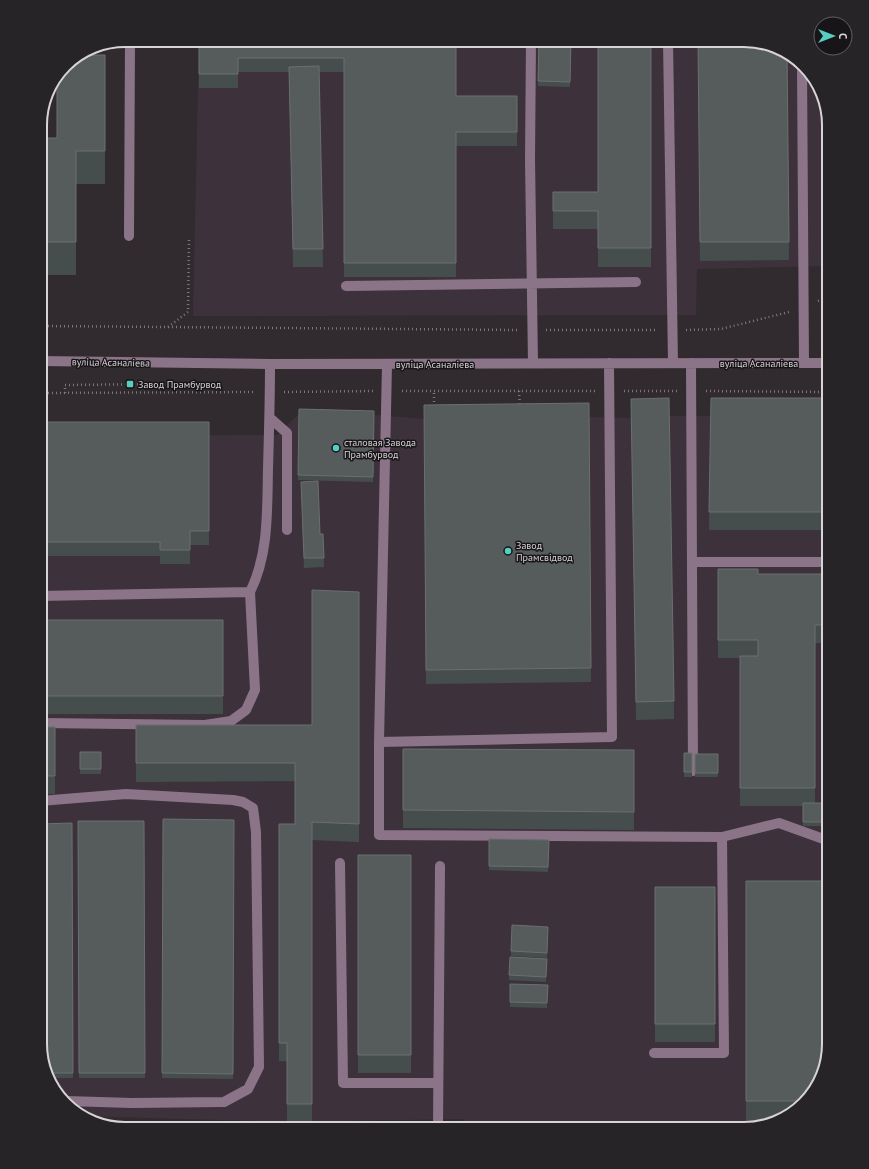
<svg xmlns="http://www.w3.org/2000/svg" width="869" height="1169" font-family="'PT Sans',sans-serif">
  <style>
    .built { fill: #3d323b }
    .lines { fill: none; stroke-linecap: round; stroke-linejoin: round }
    .path { stroke: #7c777b; stroke-width: 2.5; stroke-dasharray: 1 3; stroke-linecap: butt }
    .minor { stroke: #8c7488; stroke-width: 10 }
    .wall { fill: #464e4d }
    .building { fill: #565c5c; stroke: #6a6f6f }
    .poi-dot { fill: #57cec1; stroke: #171517; stroke-width: 1.5 }
    .labels { text-anchor: middle; stroke-width: 3; stroke-linejoin: round; paint-order: stroke }
    .street-label { font-size: 10px; fill: #d7d3d6; stroke: #171517 }
    .poi-label { font-size: 10px; fill: #d7d3d6; stroke: #171517; text-anchor: start }
    .rim { fill: none; stroke: #d7d3d6; stroke-width: 2 }
  </style>
  <rect width="100%" height="100%" fill="#312b30"/>
  <!-- built -->
  <path class="built" d="M199 40H750L787 51 818 82 829 125V266L697 269 696 315 193 316Z
    M299 414 374 415 424 419 589 417 630 418 631 417 669 416H829V1045L787 1118 749 1128 464 1129 463 1119 287 1122 81 1116 51 1087 40 1044V436L277 435Z"/>
  <g class="lines">
    <!-- path -->
    <path class="path" d="M818 301 829 296
      M40 326 168 327 188 312 189 237
      M168 327 517 330
      M546 330H657
      M686 330 721 329 789 312
      M402 391H595
      M519 391 520 407
      M624 391H677
      M706 391 829 392
      M284 392 373 391
      M40 393 255 392
      M65 393V385L161 384V392
      M434 406V391"/>
    <!-- minor -->
    <path class="minor" d="M531 40 530 159 533 363
      M668 40 673 363
      M802 66 804 363
      M129 236 130 40
      M346 286 636 282
      M40 361 270 364 829 363
      M691 363 693 771
      M387 364 379 742 612 737 609 363
      M270 418 287 433V530
      M692 562H829
      M40 596 250 592
      M40 723 205 725 231 721 246 710 255 690 250 592C269 554 267 510 268 469 269 434 270 399 270 364
      M379 742V835L722 837 724 1053H654
      M40 801 126 794 233 800 243 802 253 808 256 832 259 1067 248 1089 224 1102 132 1103 66 1101
      M722 837 779 823 829 841
      M340 863 343 1083H438
      M438 1129 440 866"/>
  </g>
  <!-- wall -->
  <path class="wall" d="M199 40H456V96H517V146H456V277H344V72H319L323 267H293L289 72H238V88H199Z
    M539 40H571L570 87 538 86Z
    M651 40V267H598V229H553V192H598Z
    M698 40 787 51 789 260 700 261Z
    M105 55V184H76V275H40V138H57Z
    M711 398H829V530H709Z
    M631 399 674 701V719L636 720Z
    M589 403 591 682 426 684 424 405Z
    M299 409 374 411 373 482 298 480Z
    M40 422H209V545H190V564H160V556H40Z
    M301 482 320 534H323L324 567 304 568Z
    M718 569 758 574H829V643H815V803H829V826H803V806H740V658H718Z
    M359 592V842L312 840V1122H287V1061H279V824H295V781L136 782V725H312Z
    M40 597 44 620H223V714H40Z
    M40 727H55V794H40Z
    M403 749 634 750V830L403 828Z
    M80 752H101V774H80Z
    M684 753H692V777H684Z
    M695 754H718V777H695Z
    M163 819 234 820 233 1079 162 1078Z
    M78 821H144L145 1078H79Z
    M72 823 73 1078H49L40 1044Z
    M489 839 549 840 548 872 489 870Z
    M358 855H411V1073H358Z
    M746 881 818 1087 787 1118 780 1120H746Z
    M655 887H715V1042H655Z
    M548 927 547 958 511 956V951Z
    M547 959 546 982 509 980V975Z
    M510 984 548 985 547 1008 510 1007Z"/>
  <!-- building -->
  <path class="building" d="M199 40H456V96H517V132H456V263H344V58H238V74H199Z
    M539 40H571L570 82 538 81Z
    M598 40H651V248H598V211H553V192H598Z
    M698 40H750L787 51 789 242H700Z
    M79 55H105V151H76V242H40V138H57V77L69 61Z
    M319 66 323 249H293L289 67Z
    M828 240H829V256H828Z
    M669 398 674 701 636 702 631 399Z
    M711 398H829V512H709Z
    M589 403 591 668 426 670 424 405Z
    M299 409 374 411 373 477 298 475Z
    M40 422H209V531H190V550H160V542H40Z
    M318 481 320 534H323L324 558H304L301 482Z
    M718 569H758V574H829V625H815V788H740V656H758V640H718Z
    M312 590 359 592V824L312 822V1104H287V1043H279V824H295V763H136V725H312Z
    M40 597H44V620H223V696H40Z
    M40 727H55V776H40Z
    M403 749 634 750V812L403 810Z
    M80 752H101V769H80Z
    M684 753H692V772H684Z
    M695 754H718V773H695Z
    M803 803H829V822H803Z
    M163 819 234 820 233 1074 162 1073Z
    M78 821H144L145 1073H79Z
    M72 823 73 1073H48L40 1044V824Z
    M489 839 549 840 548 867 489 866Z
    M358 855H411V1055H358Z
    M746 881H829V1045L818 1087 803 1101H746Z
    M655 887H715V1024H655Z
    M512 925 548 927 547 953 511 951Z
    M510 957 547 959 546 977 509 975Z
    M510 984 548 985 547 1003 510 1002Z"/>
  <!-- markers -->
  <g class="poi-dot">
    <rect x="126" y="380" width="8" height="8" rx="2"/>
    <circle cx="336" cy="448" r="4"/>
    <circle cx="508" cy="551" r="4"/>
  </g>
  <g class="labels">
    <!-- street labels -->
    <g class="street-label">
      <text transform="translate(111 362) rotate(1)" y="4">вуліца Асаналіева</text>
      <text x="759" y="367">вуліца Асаналіева</text>
      <text x="435" y="368">вуліца Асаналіева</text>
    </g>
    <!-- poi labels -->
    <g class="poi-label">
      <text x="138" y="388">Завод Прамбурвод</text>
      <text x="344" y="446">сталовая Завода<tspan x="344" dy="12">Прамбурвод</tspan></text>
      <text x="516" y="549">Завод<tspan x="516" dy="12">Прамсвідвод</tspan></text>
    </g>
  </g>
  <!-- crop -->
  <path d="M0 0H869V1169H0ZM125 47H744A78 78 0 0 1 822 125V1044A78 78 0 0 1 744 1122H125A78 78 0 0 1 47 1044V125A78 78 0 0 1 125 47Z" fill="#262426" fill-rule="evenodd"/>
  <path class="rim" d="M125 47H744A78 78 0 0 1 822 125V1044A78 78 0 0 1 744 1122H125A78 78 0 0 1 47 1044V125A78 78 0 0 1 125 47Z"/>
  <!-- north arrow -->
  <g transform="translate(833 36) rotate(90)"><circle r="19" fill="#171517" stroke="#646163"/>
  <path d="M0-3L7 15L0 10L-7 15Z" fill="#57cec1"/>
  <text y="-6" font-size="11" font-weight="bold" text-anchor="middle" fill="#d7d3d6">С</text>
  </g>
</svg>
